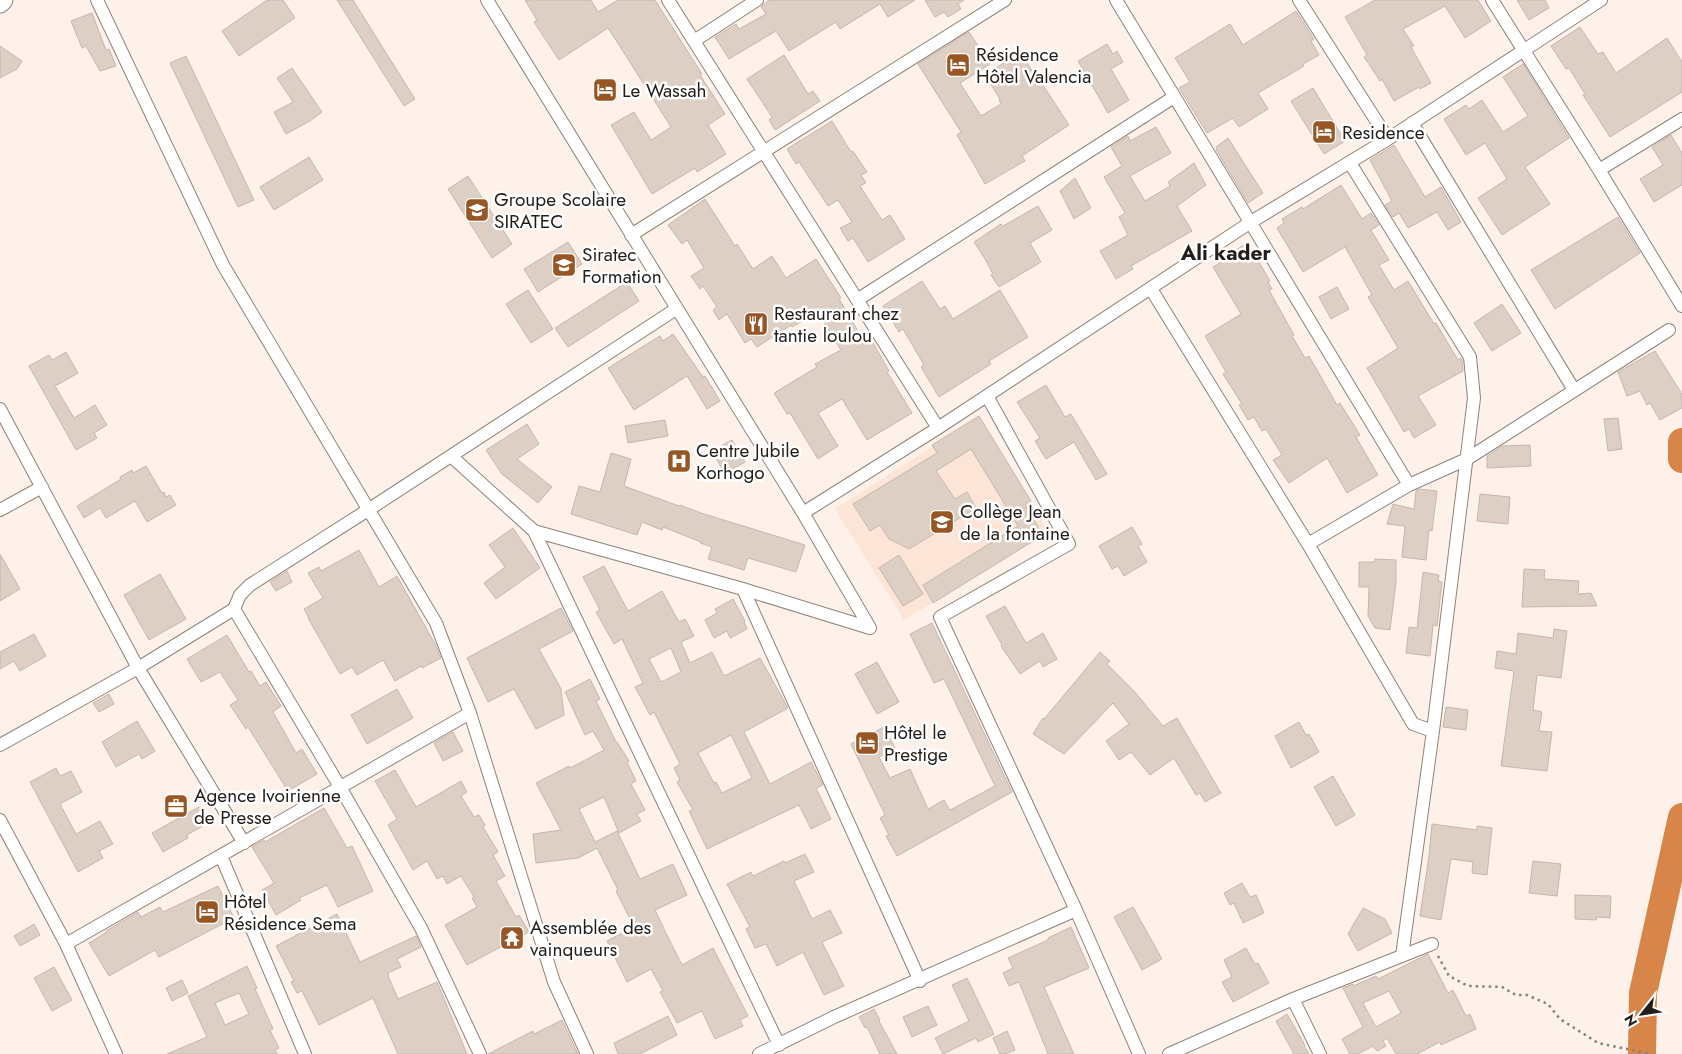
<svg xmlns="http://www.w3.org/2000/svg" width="1682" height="1054" font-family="Jost,sans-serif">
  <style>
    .built { fill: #fce5d7 }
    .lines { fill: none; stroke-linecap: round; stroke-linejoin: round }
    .river { stroke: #d88549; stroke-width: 28 }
    .building { fill: #decfc5; stroke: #c6b7ad; fill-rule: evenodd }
    .street-casing { stroke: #908279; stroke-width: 14 }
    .primary-casing { stroke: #908279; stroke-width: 21 }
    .path { stroke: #89817b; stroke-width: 2.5; stroke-dasharray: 2.5 4; stroke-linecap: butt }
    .street { stroke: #fff; stroke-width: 12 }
    .primary { stroke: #fff; stroke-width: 19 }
    .labels { text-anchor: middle; stroke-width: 5; stroke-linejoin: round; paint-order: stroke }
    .poi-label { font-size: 19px; fill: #231e1a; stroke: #fff; text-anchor: start }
    .quarter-label { font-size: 21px; font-weight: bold; fill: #231e1a; stroke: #fff }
  </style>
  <rect width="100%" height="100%" fill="#fdf1e9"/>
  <!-- built -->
  <path class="built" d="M979 416 1031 501 1048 533 904 620 835 509Z"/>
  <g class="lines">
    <!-- river -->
    <path class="river" d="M1682 442V459
      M1642 1054 1643 993 1682 817"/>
  </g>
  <!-- building -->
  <path class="building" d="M267 0H283L295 18 239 56 222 31Z
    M337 0H353L415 99 404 106Z
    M525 0H591L598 12 618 0H655L702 74 700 75 725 114 708 125 726 154 697 172 695 168 652 194 611 125 634 112 651 140 671 127 619 45 608 28 559 60 534 22 537 20Z
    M769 0H915L888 17 880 4 840 29 836 22 789 51 776 31 729 59 715 37 736 24 739 29 766 14 761 7Z
    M925 0H964L958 4 961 9 948 17 944 12 935 17Z
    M1375 0H1478L1491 21 1465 38 1445 6 1403 29 1414 46 1411 47 1431 83 1420 89 1419 87 1394 101 1382 79 1380 81 1364 57 1367 55 1345 17Z
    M1517 0H1545L1549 8 1529 20Z
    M1296 11 1314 39 1311 41 1319 55 1303 64 1304 66 1258 93 1268 109 1239 127 1233 118 1207 133 1179 88 1190 82 1175 58 1230 24 1243 45Z
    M92 13 106 50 109 49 116 66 100 71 86 46 82 48 71 21Z
    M1580 27 1598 54 1603 52 1616 73 1667 38 1682 62V92L1610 137 1583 95 1585 94 1569 68 1566 69 1551 46Z
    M969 32 990 64 960 83 981 116 1001 104 999 100 1000 99 985 75 1019 53 1021 56 1022 55 1036 77 1037 76 1069 125 1022 156 1025 161 985 184 957 135 961 132 918 64Z
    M1107 44 1113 54 1117 51 1123 62 1111 69 1129 100 1108 113 1078 61Z
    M0 46 22 61 17 69 0 78Z
    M784 55 808 94 813 91 820 101 775 130 769 120 772 117 747 79Z
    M186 56 254 200 238 207 170 63Z
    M1523 64 1569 138 1525 167 1550 204 1502 235 1478 198 1507 179 1485 143 1466 155 1444 119 1466 105 1469 109 1482 100 1503 132 1528 116 1503 77Z
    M292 68 322 112 310 121 286 134 274 112 293 102 277 78Z
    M1313 88 1345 141 1324 154 1291 101Z
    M832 121 851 152 853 151 867 172 861 175 866 183 860 186 882 220 890 215 905 239 868 262 853 238 848 241 840 228 852 222 838 200 828 206 799 162 796 164 787 149Z
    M1156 127 1171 153 1130 176 1145 201 1170 186 1168 182 1194 163 1206 185 1177 206 1192 231 1131 266 1133 269 1116 279 1100 251 1128 235 1119 217 1125 213 1104 177 1122 166 1111 147 1128 136 1130 141Z
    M1671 135 1682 153V185L1654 202 1640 179 1663 165 1652 147Z
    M1228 138 1263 193 1248 203 1217 151 1216 147Z
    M1394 145 1425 197 1441 187 1461 222 1448 230 1437 212 1408 228 1399 213 1393 217 1385 205 1392 201 1370 160Z
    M309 157 323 180 274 210 260 187Z
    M468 176 512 244 492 258 448 189Z
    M1075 178 1091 208 1074 219 1060 191Z
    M1341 185 1362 219 1371 213 1379 225 1371 230 1389 260 1379 265 1394 290 1408 281 1434 324 1436 323 1458 360 1461 358 1462 360 1463 371 1418 396 1436 425 1414 438 1409 429 1404 432 1367 368 1398 348 1368 297 1372 295 1345 247 1303 272 1277 228 1284 223 1282 219 1302 207 1303 209Z
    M705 199 735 246 737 244 753 269 772 256 786 278 816 259 841 298 839 299 862 338 868 334 889 371 887 372 912 413 867 440 842 399 818 413 838 446 818 459 790 413 787 414 774 393 817 367 815 364 841 350 818 312 792 327 791 325 757 347 751 339 745 343 727 314 719 320 713 310 717 307 703 286 700 289 691 276 704 268 687 240 682 244 668 225Z
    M1038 206 1052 230 1030 243 1041 262 999 287 991 275 993 274 985 259 974 242 1001 224 1003 226Z
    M1618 217 1640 253 1555 309 1531 270Z
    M568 242 582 264 538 292 524 269Z
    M1248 243 1270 281 1268 282 1272 289 1269 290 1294 335 1292 336 1305 358 1309 356 1337 405 1340 403 1360 435 1356 437 1378 475 1347 493 1327 458 1289 483 1273 460 1282 455 1266 429 1262 431 1254 417 1248 420 1239 405 1242 404 1223 374 1226 372 1205 336 1241 314 1213 267 1233 255 1232 252Z
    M922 281 940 309 945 306 953 319 1000 290 1028 337 989 361 991 364 939 397 921 367 924 365 903 329 899 332 883 306Z
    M627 282 639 301 568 347 555 328Z
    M1337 287 1349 309 1331 319 1319 297Z
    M528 290 553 329 531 343 506 304Z
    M1502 304 1521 333 1492 351 1474 323Z
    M673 334 703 377 705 376 720 401 707 409 687 376 634 410 608 368 660 336 663 341Z
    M1655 351 1682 394V408L1660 420 1650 403 1647 405 1640 391 1627 396 1618 372Z
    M66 352 78 373 55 386 74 418 95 405 107 425 94 433 97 438 76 450 29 366 49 355 52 360Z
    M1046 385 1065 417 1071 414 1107 474 1096 480 1074 442 1046 459 1035 441 1040 438 1017 402Z
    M979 416 1031 501 1025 505 1043 535 933 603 923 585 1018 526 971 449 936 471 955 499 967 492 976 508 909 549 889 539 880 525 870 531 853 504 937 453 932 445Z
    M1618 418 1622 449 1608 451 1604 419Z
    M665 420 668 436 628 443 625 426Z
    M527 424 539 444 517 459 552 487 538 503 502 474 486 450Z
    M732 440 745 462 725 474 712 451Z
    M1530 445 1531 466 1487 468V456L1502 446Z
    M611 453 631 459 624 486 679 506 680 505 701 513 805 545 796 572 748 558 744 570 708 559 712 547 700 543 701 542 663 527 662 530 642 522 637 535 571 514 579 486 600 492Z
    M146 466 162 493 164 492 166 497 170 495 176 505 147 522 135 501 106 518 100 508 84 518 77 506 121 479 120 477 132 470 133 473Z
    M1419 489 1437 491 1432 531 1429 530 1426 560 1402 557 1405 526 1387 524 1393 504 1414 509 1416 491Z
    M1480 494 1510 497 1508 524 1477 521Z
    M1132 527 1142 544 1138 546 1147 562 1124 576 1118 566 1112 569 1099 546Z
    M513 528 540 568 496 599 484 583 505 567 489 545Z
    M359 550 379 587 397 576 435 644 441 658 422 668 421 666 395 681 383 660 357 675 352 667 340 674 308 618H309L304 609 323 598 308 573 319 567 321 571Z
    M0 554 20 589 0 601Z
    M899 555 923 594 903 606 879 568Z
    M1375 559 1396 560V582L1390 630 1375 628 1368 616 1369 587H1359V562H1375Z
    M604 566 628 611 662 591 679 622 685 619 694 636 681 642 690 663 712 652 724 676 760 658 788 708 744 732 770 784 811 762 823 785 816 788 831 819 811 829 799 805 707 849 689 811 693 810 677 782 680 780 674 768 680 764 654 712 650 715 635 687 643 683 622 639 614 644 596 612 600 610 583 577ZM671 648 681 672 661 682 649 659ZM731 735 752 778 722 793 716 782 714 783 698 753Z
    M1524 569 1545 570 1544 579 1579 581 1578 594 1591 593 1597 606 1522 607Z
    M287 571 292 582 276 591 270 582Z
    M1423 572 1439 575 1438 581 1442 582 1437 626 1433 625 1430 656 1406 653 1409 627 1417 628Z
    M160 574 186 619 149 640 124 595Z
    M733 599 745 621 744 622 747 629 730 638 727 631 714 638 705 620 717 613 715 609Z
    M1005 606 1026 643 1043 633 1057 659 1043 667 1040 661 1020 674 1001 646 1002 645 986 616Z
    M561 608 573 631 539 649 561 689 564 715 536 729 514 689 488 702 467 658Z
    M932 623 1012 792 897 856 886 836 889 835 880 818 885 815 851 744 884 727 895 748 879 757 890 778 910 769 928 809 944 800 950 810 995 786 944 679 934 683 910 634Z
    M1554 629 1567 631 1561 678 1537 675 1533 710 1542 712 1539 731 1552 732 1547 771 1501 766 1514 671 1495 668 1497 651 1516 654 1518 633 1553 638Z
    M34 634 46 656 20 671 14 661 0 669V652Z
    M227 635 249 672 251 671 260 686 266 682 281 706 273 712 296 753 302 749 317 774 288 791 248 727 246 729 230 705 238 700 220 672 201 682 187 659Z
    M1100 652 1110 661 1107 664 1134 691 1163 726 1177 718 1221 793 1205 802 1200 793 1196 795 1174 758 1150 775 1131 752 1119 760 1106 741 1129 724 1113 703 1064 754 1033 734 1043 718 1044 719Z
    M877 662 899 702 877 714 855 674Z
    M590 679 600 699 596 701 616 742H617L629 761 627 762 636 781 631 784 645 810 637 814 641 821 619 833 604 797 579 809 595 842 617 831 640 879 673 864 687 895 655 910 666 933 682 965 713 948 748 1016 740 1020 743 1026 715 1039 702 1011 677 1023 660 992 663 991 651 969 627 982 607 941 634 927 616 891 618 890 597 848 578 858 536 863 533 834 561 830 536 783 569 766 570 768 604 750 593 731 585 735 565 692Z
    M397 689 413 718 367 744 351 715Z
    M109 694 114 704 99 712 93 703Z
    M1446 707 1468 710 1466 730 1443 727Z
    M137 721 155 751 142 759 139 754 116 767 102 742Z
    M1299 722 1306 735 1309 734 1319 752 1291 768 1275 736Z
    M453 732 463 751 443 761 434 743Z
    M56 768 60 776 71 771 82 792 60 804 76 834 100 821 113 844 99 851 103 858 78 872 30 782Z
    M395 770 416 807 461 781 467 792 461 796 474 817 479 815 485 825 483 827 498 852 493 855 505 876 496 881 516 917 519 915 529 932 467 965 445 925 477 907 472 898 474 897 461 876 447 884 443 876 437 879 427 861 413 870 388 825 397 819 375 781Z
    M1333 776 1355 815 1336 826 1314 787Z
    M199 807 208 823 187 835 188 838 163 852 152 833Z
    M324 808 347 848 352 846 373 891 338 907 327 885 299 898 301 900 276 915 262 890 274 883 252 847 264 840 265 842Z
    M1432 824 1477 830V826L1492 828 1487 875 1472 873 1473 862 1451 859 1441 920 1420 916 1429 856Z
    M805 854 814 872 794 881 812 919 830 910 842 933 822 942 844 986 824 995 803 952 777 966 766 944 755 948 746 929 750 927 727 884 751 872 753 876 784 861 785 863Z
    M1533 861 1561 864 1557 896 1529 893Z
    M1242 883 1250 897 1256 895 1264 913 1243 923 1234 903 1230 905 1224 893Z
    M218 886 234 918 159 957 155 950 109 976 89 943 107 932 106 931 138 912 141 917 160 907 163 912Z
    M1575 895 1611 896 1610 918 1597 917 1596 920 1575 919Z
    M1133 907 1162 959 1142 970 1114 917Z
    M1363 908 1385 919 1392 933 1358 951 1348 934Z
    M337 914 360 962 416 936 421 947 397 959 401 967 388 973 389 978 398 999 437 982 467 1054H398L373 998 319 1025 302 991 297 993 291 982 294 981 276 946Z
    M34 924 40 935 20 946 14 936Z
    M1071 927 1089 968 1044 987 1074 1054H1048L1019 982 1009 986 1003 973 1013 968 1008 958 1048 940V938Z
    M1246 948 1255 964 1258 963 1269 983 1233 1002 1222 982 1232 977 1224 960Z
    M1428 954 1448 993 1453 990 1466 1016 1470 1014 1476 1029 1441 1045 1440 1042 1417 1054H1396L1387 1038 1383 1041 1386 1046 1377 1051 1373 1046 1358 1054H1350L1342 1039 1363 1027 1343 988 1353 984V986L1376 976 1378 979ZM1389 991 1401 1013 1376 1027 1363 1003Z
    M247 966 257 988 255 989 273 1029 270 1030 279 1048 275 1050 277 1054H167L207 1037 188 996ZM239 993 249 1014 225 1025 215 1003Z
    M54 967 72 1000 52 1011 34 978Z
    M967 978 994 1034 978 1042 976 1038 943 1054 935 1038 969 1021 952 985Z
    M182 980 188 993 172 1001 166 988Z
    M928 1006 937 1025 912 1037 903 1017Z
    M874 1009 880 1020 879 1021 897 1054H880L867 1027 865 1028 859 1017Z
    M1287 1014 1305 1045 1304 1046 1309 1054H1294L1276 1021Z
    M668 1016 677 1035 640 1054H618L614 1043Z
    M562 1020 578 1054H488L533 1031 534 1034Z
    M1007 1031 1015 1050 1005 1054H1000L993 1038Z"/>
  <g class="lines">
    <defs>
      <path id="street" d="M97 0 223 265 436 623 470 713 554 982 587 1054
        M487 0 803 513 870 628
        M668 0 938 428
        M1116 0 1409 485
        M1299 0 1388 139
        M1492 0 1599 170 1682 306
        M694 41 757 0
        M1412 123 1574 390
        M1350 163 1470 357 1474 398 1433 731 1402 956
        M1599 170 1682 119
        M631 235 1005 0
        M1151 289 1308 544 1413 724 1433 731
        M857 300 1174 97
        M987 396 1069 544 940 617 1076 910 1139 1054
        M0 409 138 668 244 843
        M451 456 534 531 779 1045
        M0 510 42 487
        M803 513 938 428 1251 222 1388 139 1601 0
        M534 531 743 589 870 628
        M1308 544 1409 485 1467 459 1669 330
        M743 589 920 981
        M234 609 340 787 421 928 480 1054
        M0 745 138 668 234 609 240 595 250 585 368 510 676 309
        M0 820 66 944 116 1054
        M221 856 305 1054
        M66 944 470 713
        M1293 999 1320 1054
        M759 1054 834 1017 1076 910
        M1169 1054 1293 999 1432 944"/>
      <path id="primary" d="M0 3 3 0"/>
    </defs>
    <!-- street casing -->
    <use href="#street" class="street-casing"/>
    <!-- primary casing -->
    <use href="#primary" class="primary-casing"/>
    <!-- path -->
    <path class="path" d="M1438 956 1449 976 1468 986 1502 987 1516 995H1527L1548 1004 1560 1019 1598 1043 1651 1054"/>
    <!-- street -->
    <use href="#street" class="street"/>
    <!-- primary -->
    <use href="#primary" class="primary"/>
  </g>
  <!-- icons -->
  <defs>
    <symbol id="hotel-square" viewBox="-11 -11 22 22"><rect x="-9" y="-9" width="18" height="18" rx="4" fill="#985624" stroke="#fff"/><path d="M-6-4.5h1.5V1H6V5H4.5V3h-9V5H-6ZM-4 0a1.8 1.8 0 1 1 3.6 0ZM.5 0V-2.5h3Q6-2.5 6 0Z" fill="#fff"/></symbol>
    <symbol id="school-square" viewBox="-11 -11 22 22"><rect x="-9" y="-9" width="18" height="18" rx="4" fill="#985624" stroke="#fff"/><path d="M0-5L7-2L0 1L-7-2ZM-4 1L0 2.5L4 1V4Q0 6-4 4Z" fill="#fff"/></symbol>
    <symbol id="restaurant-square" viewBox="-11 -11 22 22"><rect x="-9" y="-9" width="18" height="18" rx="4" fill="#985624" stroke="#fff"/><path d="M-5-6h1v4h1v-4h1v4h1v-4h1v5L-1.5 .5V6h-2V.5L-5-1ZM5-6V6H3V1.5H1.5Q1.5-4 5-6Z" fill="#fff"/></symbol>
    <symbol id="hospital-square" viewBox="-11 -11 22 22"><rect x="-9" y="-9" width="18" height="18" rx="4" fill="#985624" stroke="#fff"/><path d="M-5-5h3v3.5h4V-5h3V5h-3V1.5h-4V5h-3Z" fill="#fff"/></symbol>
    <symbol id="university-square" viewBox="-11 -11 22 22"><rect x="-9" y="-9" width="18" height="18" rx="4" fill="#985624" stroke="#fff"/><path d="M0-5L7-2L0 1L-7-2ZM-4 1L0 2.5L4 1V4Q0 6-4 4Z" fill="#fff"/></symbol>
    <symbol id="office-square" viewBox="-11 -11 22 22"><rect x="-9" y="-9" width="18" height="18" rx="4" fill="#985624" stroke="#fff"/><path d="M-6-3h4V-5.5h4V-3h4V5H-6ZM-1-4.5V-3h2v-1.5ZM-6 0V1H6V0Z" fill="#fff"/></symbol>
    <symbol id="temple-square" viewBox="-11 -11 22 22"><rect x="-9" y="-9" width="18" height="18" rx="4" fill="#985624" stroke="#fff"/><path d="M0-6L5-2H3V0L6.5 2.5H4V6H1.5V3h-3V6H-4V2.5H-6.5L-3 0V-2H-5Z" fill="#fff"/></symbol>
  </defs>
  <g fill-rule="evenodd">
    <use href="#hotel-square" x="944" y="51" width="28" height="28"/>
    <use href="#hotel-square" x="591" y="76" width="28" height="28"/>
    <use href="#hotel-square" x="1310" y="118" width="28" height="28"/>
    <use href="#school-square" x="463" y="196" width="28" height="28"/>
    <use href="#school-square" x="550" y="251" width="28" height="28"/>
    <use href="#restaurant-square" x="742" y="310" width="28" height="28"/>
    <use href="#hospital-square" x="665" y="447" width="28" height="28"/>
    <use href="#university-square" x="928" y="508" width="28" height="28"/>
    <use href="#hotel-square" x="853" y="729" width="28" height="28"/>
    <use href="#office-square" x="162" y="792" width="28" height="28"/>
    <use href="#hotel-square" x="193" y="898" width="28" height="28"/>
    <use href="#temple-square" x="498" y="924" width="28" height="28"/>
  </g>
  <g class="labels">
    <!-- poi labels -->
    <g class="poi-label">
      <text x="976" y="61">Résidence<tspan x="976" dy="22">Hôtel Valencia</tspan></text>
      <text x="622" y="97">Le Wassah</text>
      <text x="1342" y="139">Residence</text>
      <text x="494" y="206">Groupe Scolaire<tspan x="494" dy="22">SIRATEC</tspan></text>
      <text x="582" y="261">Siratec<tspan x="582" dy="22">Formation</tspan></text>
      <text x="774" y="320">Restaurant chez<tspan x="774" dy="22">tantie loulou</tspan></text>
      <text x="696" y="457">Centre Jubile<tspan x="696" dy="22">Korhogo</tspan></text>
      <text x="960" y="518">Collège Jean<tspan x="960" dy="22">de la fontaine</tspan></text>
      <text x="884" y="739">Hôtel le<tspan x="884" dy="22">Prestige</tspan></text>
      <text x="194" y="802">Agence Ivoirienne<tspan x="194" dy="22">de Presse</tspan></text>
      <text x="224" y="908">Hôtel<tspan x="224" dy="22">Résidence Sema</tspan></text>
      <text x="530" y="934">Assemblée des<tspan x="530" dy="22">vainqueurs</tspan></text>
    </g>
    <!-- quarter labels -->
    <g class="quarter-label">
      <text x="1226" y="260">Ali kader</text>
    </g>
  </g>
  <!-- north arrow -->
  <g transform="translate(1642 1014) rotate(240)" stroke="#ffffff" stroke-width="4" paint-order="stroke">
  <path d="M0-4L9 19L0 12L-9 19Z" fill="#231e1a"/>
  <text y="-8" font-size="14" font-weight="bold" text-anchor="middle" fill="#231e1a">N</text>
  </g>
</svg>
